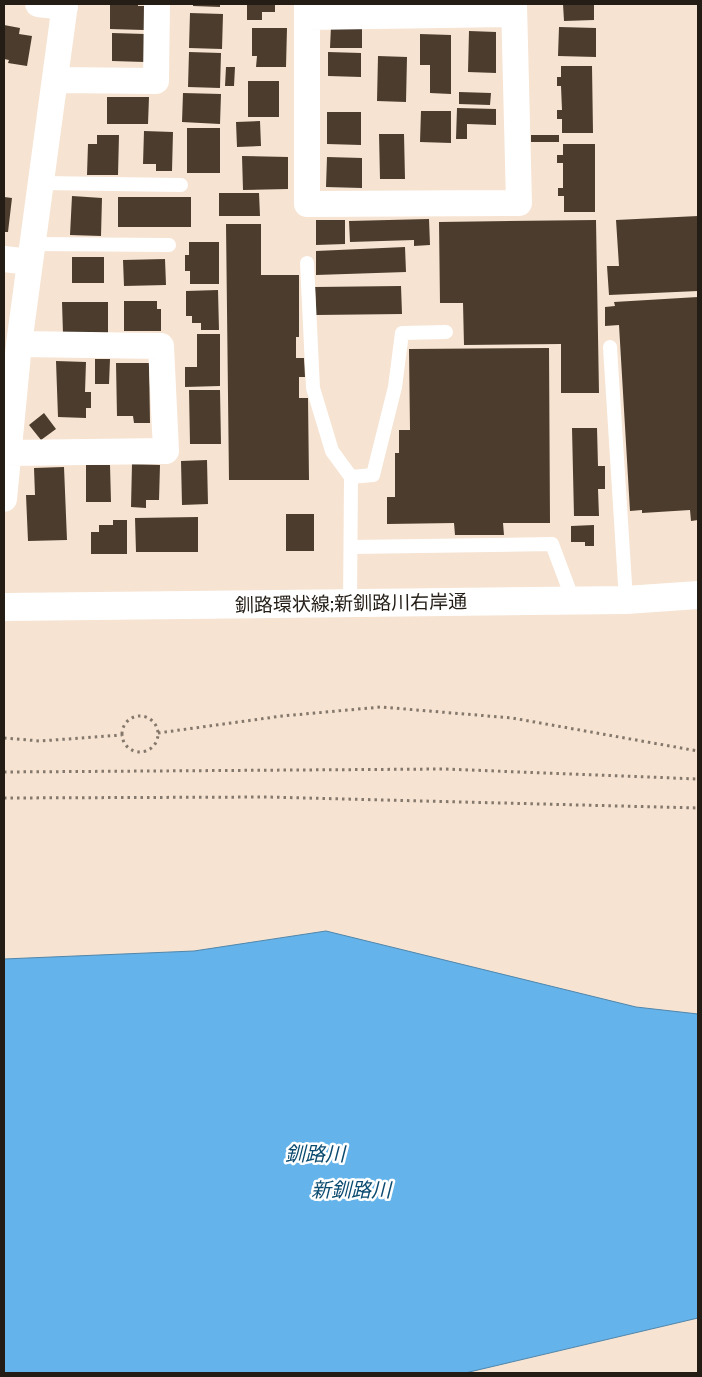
<svg xmlns="http://www.w3.org/2000/svg" width="702" height="1377" font-family="Cabin,'Noto Sans JP',sans-serif">
  <style>
    .water { fill: #64b3eb; stroke: #5086ab }
    .building { fill: #4b3c2d }
    .lines { fill: none; stroke-linecap: round; stroke-linejoin: round }
    .path { stroke: #84786c; stroke-width: 3; stroke-dasharray: 2.5 4; stroke-linecap: butt }
    .lane { stroke: #fff; stroke-width: 14 }
    .street { stroke: #fff; stroke-width: 26 }
    .primary { stroke: #fff; stroke-width: 28 }
    .labels { text-anchor: middle; stroke-width: 5; stroke-linejoin: round; paint-order: stroke }
    .street-label { font-size: 19px; fill: #231d16; stroke: #fff }
    .water-label { font-size: 20px; font-style: italic; fill: #0c4b70; stroke: #fff }
  </style>
  <rect width="100%" height="100%" fill="#f6e3d1"/>
  <!-- water -->
  <path class="water" d="M326 931 636 1007 698 1014V1318L465 1373H4V959L194 951Z"/>
  <!-- building -->
  <path class="building" d="M110 4H138V6H144V30L110 29Z
    M193 4H220V7L193 6Z
    M247 4H275V12H262V20H247Z
    M563 4H594V20L564 21Z
    M190 13 223 14 222 49 189 48Z
    M4 25 20 28 19 34 32 36 27 66 8 63 9 60 4 59Z
    M331 26H362V48H330Z
    M559 27 596 28V57L558 56Z
    M252 28H287L286 67H256L257 56H252Z
    M469 31 496 32V73L468 72Z
    M112 33 145 34V62L112 61Z
    M420 34 451 35V94L430 93V65H420Z
    M189 52 221 53 220 88 188 87Z
    M328 52 361 53V77L328 76Z
    M378 56 407 57 406 102 377 101Z
    M561 66H592L593 133H562V119H557V110H562L561 86H557V77H561Z
    M226 67H235L234 86H225Z
    M248 81H279V117H248Z
    M459 92 491 93 490 105 459 104Z
    M183 93 221 94 220 124 182 122Z
    M107 97H149L148 124H107Z
    M457 108 496 109V125L467 124V139H456Z
    M421 111H451V143L420 142Z
    M327 112H361V145L327 144Z
    M260 121 261 146 237 147 236 122Z
    M187 128H220V173H187Z
    M144 131 173 132 172 171H156V164H143Z
    M379 134H404L405 179H380Z
    M97 135H119L118 175H87L88 144H97Z
    M531 135H559V142H531Z
    M563 144H595V212H564V196H558V188H563V163H557V155H563Z
    M242 156 288 157V189L243 190Z
    M327 157 362 158V188L326 187Z
    M219 193H259L260 216H219Z
    M72 196 102 198 101 236 70 235Z
    M4 197 12 198 8 232H4Z
    M118 197H191V227H118Z
    M698 216V291L609 295 607 266H619L616 220Z
    M429 219 430 245 414 246V240L350 242 349 221Z
    M316 220H345V244L316 245Z
    M596 220 599 393H561V344L464 345 463 303H440L439 222Z
    M226 224H261V275H299V337H296V358H304L305 377H299V398H308L309 480H229Z
    M189 242H219V284H190V271H185V255H189Z
    M405 247 406 272 316 275V251Z
    M72 257H104V283H72Z
    M165 259 166 285 124 286 123 260Z
    M401 286 402 314 316 315 315 287Z
    M218 290 219 330H201V323H192V316H186V291Z
    M698 297V520L691 521 690 510 642 513V510L630 511 619 325 605 326V307L615 306 614 302Z
    M124 301H157V309H161V331H124Z
    M62 302H108V334H63Z
    M197 334H220V386L185 387V367H197Z
    M549 348 550 523H503L504 535H455L454 523 387 524V497H395V453H399V430H410L409 349Z
    M95 359H110L109 384H95Z
    M56 361 86 362 85 392H91V408H86V418L58 417Z
    M116 363H149L150 423H134L133 416H117Z
    M189 390H220L221 444H190Z
    M44 413 56 429 41 440 29 425Z
    M572 428H597L598 466H605V489H598L599 516H574Z
    M207 460 208 504 182 505 181 461Z
    M132 464 160 465 159 500H146V508L131 507Z
    M86 465H110L111 502H86Z
    M64 467 67 540 28 541 26 495H35L34 468Z
    M286 514H314V551H286Z
    M198 517V552H136L135 518Z
    M113 520H127V554H91V532H99V525H113Z
    M594 525V546H585V542H571V526Z"/>
  <g class="lines">
    <!-- path -->
    <path class="path" d="M122 734a18 18 0 1 1 36 0a18 18 0 1 1-36 0Z
      M158 733 282 716 381 707 512 718 698 751
      M4 738 40 741 122 735
      M4 772 444 769 698 779
      M4 798 267 797 698 808"/>
    <!-- lane -->
    <path class="lane" d="M41 183 181 185
      M32 244 169 245
      M307 263 313 388 332 451 351 477 350 603
      M610 347 626 600
      M351 477 373 475 395 387 402 333 446 332
      M351 547 552 544 573 600"/>
    <!-- street -->
    <path class="street" d="M38 4 65 7
      M307 4V204L519 203 514 4
      M307 17 514 14
      M55 80 156 81 157 4
      M4 259 30 262
      M7 453 166 451 161 346 19 344
      M4 499 19 344 65 4"/>
    <!-- primary -->
    <path class="primary" d="M4 607 626 600 698 595"/>
  </g>
  <g class="labels">
    <!-- street labels -->
    <g class="street-label">
      <text transform="translate(351 603) rotate(-1)" y="7">釧路環状線;新釧路川右岸通</text>
    </g>
    <!-- water labels -->
    <g class="water-label">
      <text x="315" y="1161">釧路川</text>
      <text x="351" y="1197">新釧路川</text>
    </g>
  </g>
  <!-- border -->
  <rect width="702" height="1377" fill="none" stroke="#231d16" stroke-width="10"/>
</svg>
